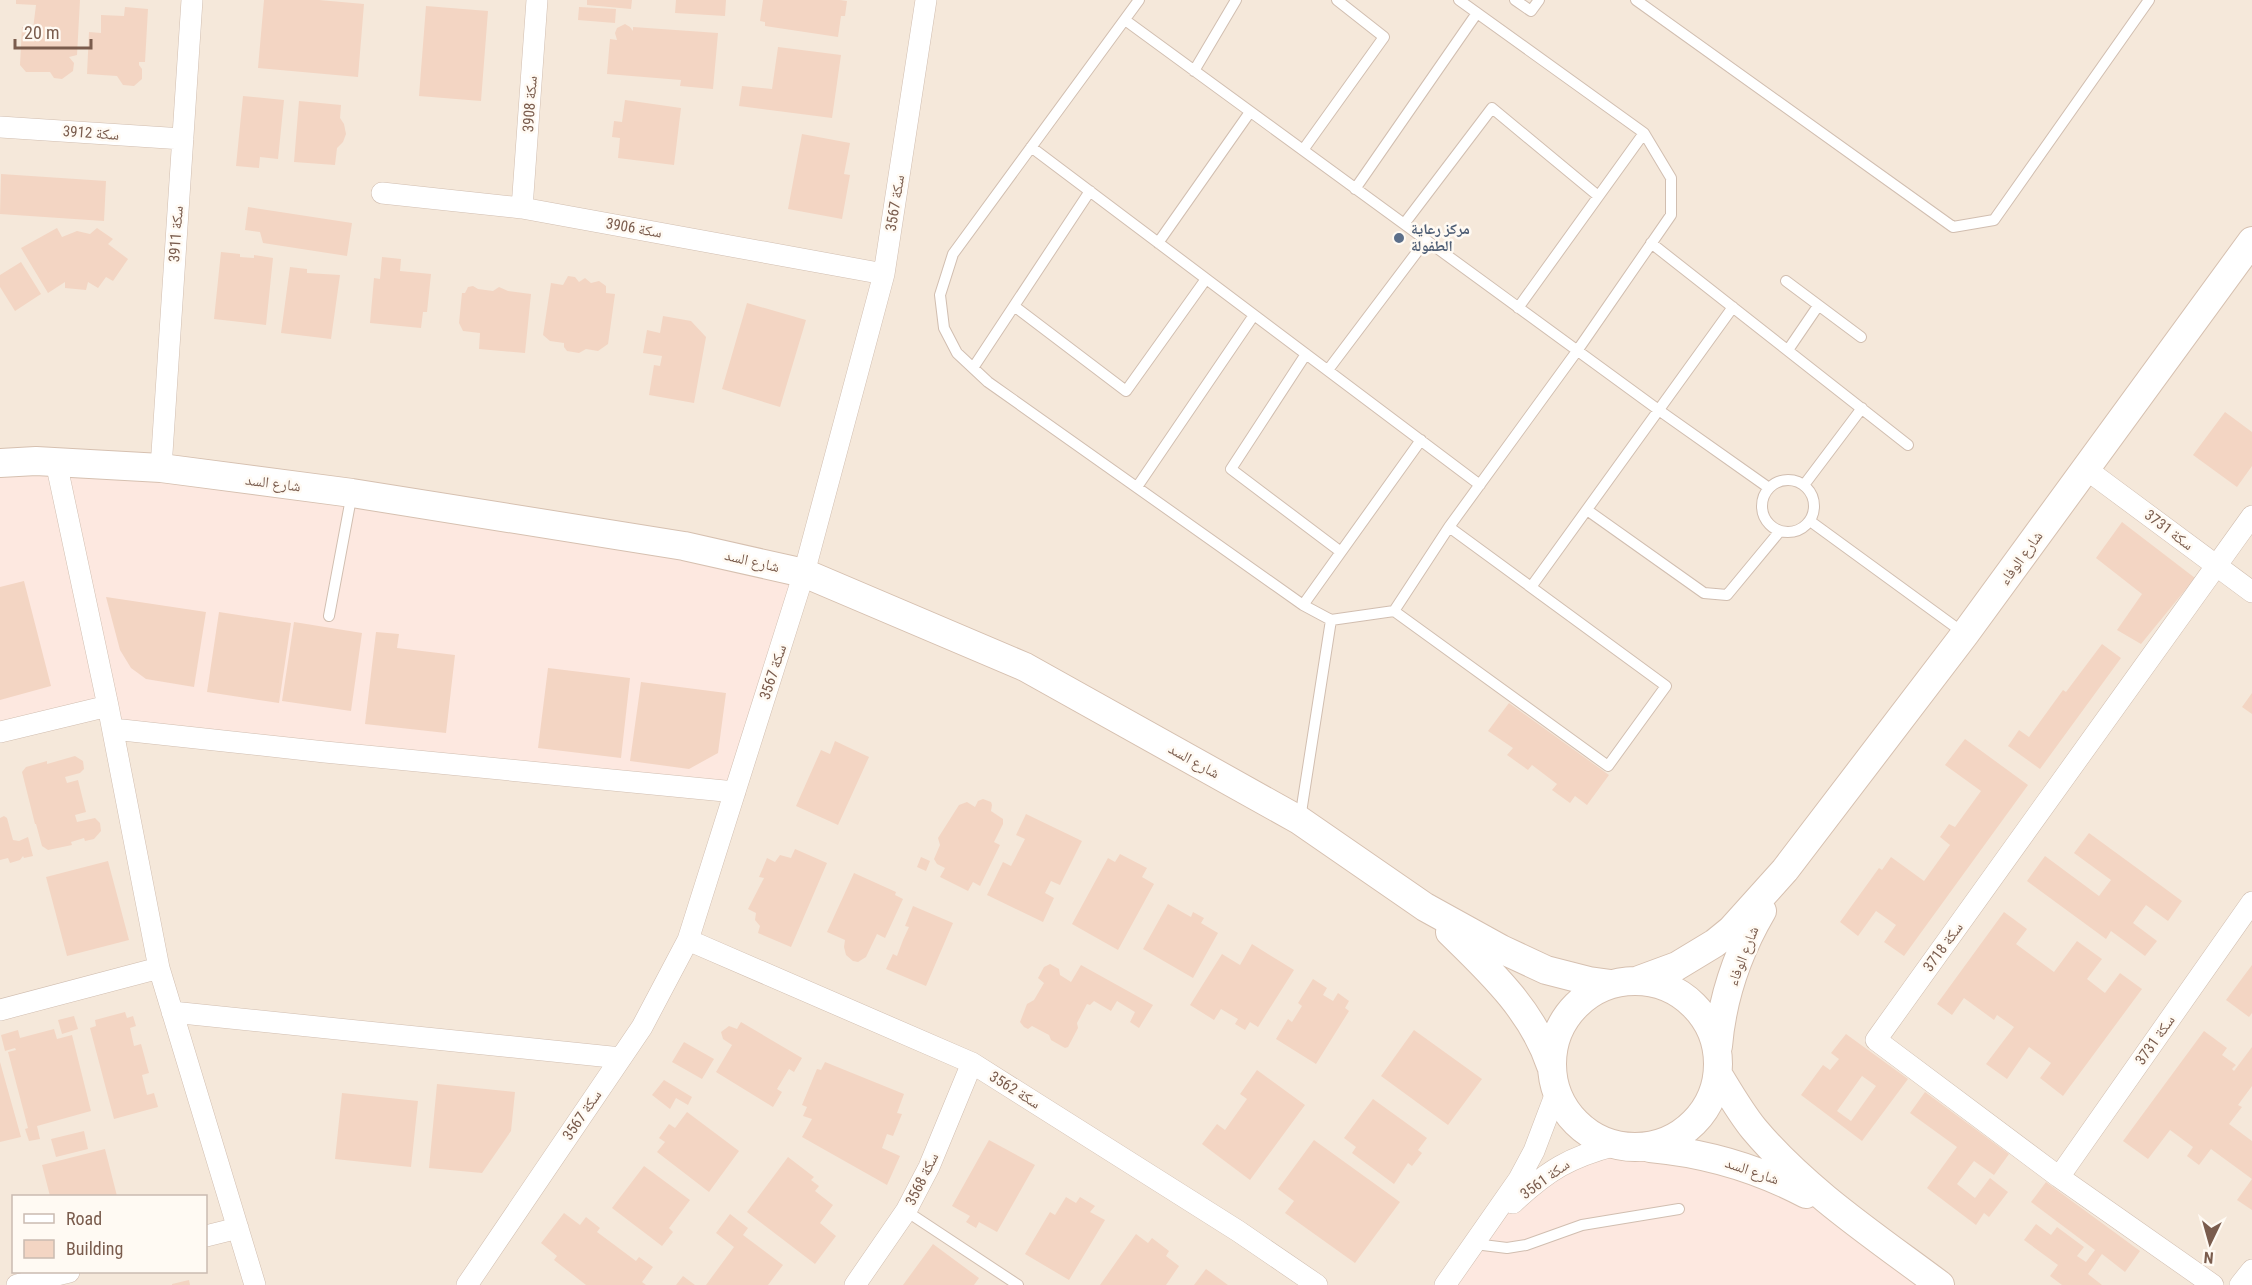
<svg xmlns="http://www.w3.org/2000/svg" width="2252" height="1285" font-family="'Roboto Condensed','Noto Naskh Arabic',sans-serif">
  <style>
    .residential { fill: #f5e8da; fill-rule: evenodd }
    .commercial { fill: #fde8e0 }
    .building { fill: #f3d5c3; fill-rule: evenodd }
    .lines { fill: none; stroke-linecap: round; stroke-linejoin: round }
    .lane-casing { stroke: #d1beb0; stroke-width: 12 }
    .street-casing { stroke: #d1beb0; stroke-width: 22 }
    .secondary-casing { stroke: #d6c0b0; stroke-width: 30 }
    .lane { stroke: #fff; stroke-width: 10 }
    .street { stroke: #fff; stroke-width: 21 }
    .secondary { stroke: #fff; stroke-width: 28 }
    .service-dot { fill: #5c6f8a; stroke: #fffaf3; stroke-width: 2 }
    .labels { text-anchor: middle; stroke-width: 5; stroke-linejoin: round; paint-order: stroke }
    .street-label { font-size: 15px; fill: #7a5c4d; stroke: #fffaf3 }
    .service-label { font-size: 15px; font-weight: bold; fill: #4e5e75; stroke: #fffaf3; text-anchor: start }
  </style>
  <rect width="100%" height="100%" fill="#fdf6ec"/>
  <!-- residential -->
  <path class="residential" d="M0 0H2252V1285H0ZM14 1196H206V1272H14Z"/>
  <!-- commercial -->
  <path class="commercial" d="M36 461 804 573 735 792 113 729 108 706 0 732V463Z
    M1616 1145 1676 1150 1759 1171 1940 1285H1445L1533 1184Z"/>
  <!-- building -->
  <path class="building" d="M16 0H80L77 55 69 57 74 63 73 71 62 79 54 78 50 72H26L20 65 22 27 33 29 36 5 16 4Z
    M264 0H319L364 4 358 77 258 68Z
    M587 0H632L631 9 587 5Z
    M676 0H726L725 16 675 13Z
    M763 0H840L847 1 845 16H841L838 37 765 26V22L760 21Z
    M426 6 488 11 481 101 419 96Z
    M125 7 148 9 145 62H139V65L142 69V79L134 86 123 85 117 76 87 74 89 32 101 33V15L124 16Z
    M579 7 616 9 615 23 578 20Z
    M625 24 630 27 633 31V27L718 33 713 89 680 86 681 80 607 74 610 39 617 40 615 33 617 28Z
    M778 47 841 55 832 118 739 106 742 86 772 89Z
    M243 96 284 100 278 159 260 157 259 168 236 166Z
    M625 100 681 108 674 165 618 158 620 138 612 137 614 121 622 122Z
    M299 101 341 105 340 118 344 124 346 134 343 142 337 148 335 165 294 162Z
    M802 134 850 143 844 174 850 175 842 219 788 209Z
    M1 174 106 181 104 221 0 214Z
    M248 207 352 223 347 256 263 243 260 232 245 230Z
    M57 228 62 237 77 231 90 234 97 228 113 239 108 244 128 259 113 281 106 277 98 288 88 282 86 290 65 288V282L48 293 21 248Z
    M221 252 240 254V257L254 258V255L273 258 266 325 214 319Z
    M382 257 401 259 400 271 431 274 427 312H423L421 328 370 323 374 278 380 279Z
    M21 262 41 294 15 311 0 287V275Z
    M290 267 307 269V273L340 275 331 339 281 333Z
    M568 276 575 277 579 282 585 278 591 283 599 281 606 286V293L615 294 608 344 598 351 586 349 579 353 567 351 564 347V343L550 341 543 335 551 283 563 285Z
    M473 286 478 289 493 291 499 287 508 291 531 294 525 353 479 349 480 333 463 331 459 323 462 293H465L468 287Z
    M747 303 806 320 780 407 722 389Z
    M663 316 691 321 706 337 694 403 649 395 654 365 660 366 662 356 643 353 647 330 660 333Z
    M2225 412 2252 432V466L2237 487 2193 455Z
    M2122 522 2195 578 2141 644 2117 630 2142 594 2096 558Z
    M24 581 51 686 0 700V587Z
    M106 597 206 612 194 687 146 679 131 668 120 650Z
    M219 612 291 623 279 703 207 692Z
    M294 622 362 633 351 711 282 701Z
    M376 632 399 634 397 648 455 655 446 733 365 724Z
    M2102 644 2121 658 2040 769 2008 746 2019 730 2029 737 2063 690 2066 692Z
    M548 668 630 678 621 758 538 748Z
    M641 682 726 693 718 753 689 769 630 761Z
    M2252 693V714L2242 707Z
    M1509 703 1609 775 1587 805 1575 796 1570 803 1552 790 1557 784 1532 765 1528 770 1507 755 1513 748 1488 731Z
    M1965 739 2028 785 1904 956 1884 942 1896 925 1876 911 1858 936 1840 922 1879 868 1882 870 1891 857 1924 881 1947 849 1950 845 1940 837 1949 824 1955 827 1981 791 1945 765Z
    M835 741 869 757 838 825 796 806 821 750 830 754Z
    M75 756 83 761 84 769 80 773 65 777 67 783 78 780 86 812 75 815 77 822 95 818 100 823 101 831 94 839 85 841 84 838 71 842 72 845 48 850 42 846 36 824H35L22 772 26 767 47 761V764Z
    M983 799 991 802 992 805 991 811 1003 819V824L994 842 1000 845 980 886 973 882 968 891 940 877 945 868 937 864 934 859 940 845 938 838 959 805 967 802 975 807 978 801Z
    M1026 814 1082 841 1060 885 1051 881 1045 893 1054 898 1043 922 987 895 1003 862 1011 866 1025 839 1016 835Z
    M4 816 7 818 13 840 19 841 28 837 33 856 24 858 23 856 20 860 10 863 8 858 0 860V818Z
    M2089 833 2182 901 2168 921 2146 905 2133 923 2157 941 2145 956 2111 931 2106 939 2027 881 2045 856 2099 896 2111 880 2074 853Z
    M795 849 827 863 791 947 758 933 760 926 755 920 756 913 748 909 764 878 759 877 767 858 775 862 780 855 791 858Z
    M1120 854 1147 868 1142 877 1154 884 1118 950 1072 924 1108 858 1115 862Z
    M921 857 930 861 926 871 917 867Z
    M108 861 129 940 67 956 46 877Z
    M854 873 896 892 895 895 903 899 885 938 877 934 866 957 858 962 853 961 846 955 844 947 845 940 827 932Z
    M1168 904 1191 917 1193 912 1204 918 1201 923 1218 933 1193 978 1143 949Z
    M913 906 953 923 926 986 886 969 893 954 897 956 903 940 909 927 905 926Z
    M2004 912 2027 929 2016 944 2054 972 2077 941 2102 959 2087 979 2105 993 2120 973 2142 989 2063 1096 2040 1078 2051 1063 2029 1047 2007 1079 1986 1064 2014 1027 1997 1015 1994 1020 1964 998 1952 1015 1937 1004Z
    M1252 944 1294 970 1258 1027 1250 1022 1245 1030 1235 1024 1238 1019 1221 1009 1214 1020 1190 1005 1222 954 1240 965Z
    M1050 964 1059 969 1060 975 1071 982 1081 965 1153 1005 1139 1028 1130 1022 1135 1012 1117 1001 1111 1011 1094 1001 1090 1005 1087 1004 1077 1023 1078 1028 1068 1047 1065 1048 1051 1040 1049 1035 1032 1026 1028 1029 1024 1027 1020 1022 1027 1004 1034 1000 1044 983 1038 978 1044 967Z
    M2252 965V1013L2249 1017 2226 1000Z
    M1313 979 1327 988 1323 995 1333 1001 1338 993 1349 1001 1345 1008 1349 1011 1316 1064 1276 1039 1288 1019 1292 1022 1302 1006 1298 1003Z
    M125 1012 127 1018 133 1016 136 1026 130 1028 134 1046 141 1044 149 1073 142 1075 147 1095 154 1093 158 1107 114 1119 90 1028 96 1026 95 1020Z
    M74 1016 78 1029 62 1034 58 1020Z
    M741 1022 802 1058 794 1072 789 1069 777 1089 782 1092 773 1107 716 1072 732 1045 723 1039 721 1032 729 1026 737 1029Z
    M54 1029 57 1039 72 1035 91 1111 37 1126 40 1139 29 1141 25 1129 28 1128 8 1052 16 1050 15 1048 5 1051 1 1035 18 1030 20 1038Z
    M1414 1030 1482 1079 1448 1125 1381 1076Z
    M2204 1031 2227 1048 2222 1055 2236 1065 2232 1069 2234 1071 2252 1047V1086L2238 1105 2242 1107 2229 1124 2252 1141V1179L2211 1149 2199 1165 2187 1156 2193 1147 2170 1130 2148 1159 2123 1141Z
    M1846 1034 1908 1079 1862 1141 1801 1095 1823 1065 1830 1070 1839 1059 1831 1053ZM1862 1076 1876 1086 1851 1121 1837 1111Z
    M684 1042 714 1059 702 1079 672 1062Z
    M0 1062 21 1137 0 1142Z
    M825 1062 904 1094 897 1113 902 1114 893 1136 887 1134 882 1148 900 1156 887 1185 802 1137 812 1119 803 1116 807 1107 802 1105 817 1069 821 1070Z
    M1257 1070 1305 1105 1250 1180 1202 1144 1217 1124 1225 1130 1247 1099 1240 1094Z
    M664 1080 692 1097 688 1105 676 1098 670 1109 652 1095Z
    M437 1084 515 1092 511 1131 482 1173 429 1168Z
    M1925 1092 2009 1154 1994 1175 1974 1161 1957 1184 1975 1198 1990 1178 2008 1192 1989 1217 1984 1213 1976 1225 1927 1188 1957 1147 1910 1113Z
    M342 1093 418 1101 411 1167 335 1159Z
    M1373 1099 1427 1138 1418 1150 1422 1153 1412 1166 1408 1163 1394 1184 1352 1153 1356 1147 1344 1138Z
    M687 1112 739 1151 709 1192 657 1152 665 1142 659 1138 669 1124 675 1128Z
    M84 1131 88 1149 56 1157 51 1139Z
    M989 1140 1035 1165 997 1232 979 1222 976 1228 966 1222 970 1216 952 1206Z
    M1314 1140 1400 1202 1355 1263 1285 1213 1294 1201 1278 1189Z
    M105 1149 117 1196H50L42 1165Z
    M788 1157 814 1177 811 1180 819 1186 815 1191 833 1205 820 1223 836 1236 815 1264 747 1212Z
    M644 1166 690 1200 669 1228 673 1232 662 1246 612 1208Z
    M2252 1179V1210L2237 1200Z
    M2046 1182 2140 1251 2125 1272 2102 1254 2088 1274 2102 1285H2062L2050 1276 2058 1265 2024 1240 2036 1224 2051 1235 2057 1227 2084 1247 2077 1256 2086 1262 2095 1250 2031 1202Z
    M1066 1197 1076 1203 1080 1197 1095 1206 1090 1212 1105 1220 1069 1280 1025 1254 1050 1212 1055 1215Z
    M564 1213 580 1225 586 1217 600 1228 597 1232 636 1261 639 1257 653 1267 642 1282 646 1285H586L554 1260 557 1256 541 1243Z
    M730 1214 748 1228 743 1235 783 1265 768 1285H706L734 1247 716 1233Z
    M1136 1234 1148 1243 1152 1238 1169 1251 1166 1256 1179 1266 1166 1285H1100Z
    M933 1244 979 1278 974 1285H903Z
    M1206 1269 1228 1285H1194Z
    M683 1276 695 1285H676Z
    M189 1280 190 1285H172V1284Z"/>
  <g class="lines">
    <defs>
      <path id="lane" d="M1139 0 953 254 940 295 944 328 957 353 988 382 1303 605 1331 620 1394 611 1608 766 1666 686 1449 527
        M1515 0 1531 11 1539 0
        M1636 0 1953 227 1994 220 2149 0
        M1125 20 1660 411 1769 488
        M1194 71 1236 0
        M1031 147 1480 485
        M1303 150 1384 37 1337 0
        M1355 189 1477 13
        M1404 224 1492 108 1597 195
        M1158 243 1250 112
        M1651 243 1908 445
        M1786 281 1861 337
        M1014 306 1126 391 1206 279
        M1518 308 1644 133
        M1788 350 1818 306
        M1306 354 1231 469 1341 552
        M973 368 1090 191
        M1328 370 1426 240
        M1762 506a26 26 0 1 1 52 0a26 26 0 1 1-52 0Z
        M1804 485 1862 408
        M1137 487 1254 315
        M1587 510 1704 593 1727 595 1780 531
        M1810 521 1965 634
        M1531 587 1733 307
        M1303 605 1421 440
        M1394 611 1449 527 1577 351 1671 215V178L1644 133 1459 0
        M329 616 352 493
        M1300 819 1331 620
        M906 1211 1018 1285
        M1475 1244 1507 1248 1526 1245 1582 1225 1679 1209"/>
      <path id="street" d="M0 127 183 139
        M382 193 522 208 884 274
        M522 208 537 0
        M56 462 108 706 159 968 255 1285
        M161 468 192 0
        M2086 469 2252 592
        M113 729 325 752 735 792
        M0 732 108 706
        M688 940 972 1063 1238 1231 1317 1285
        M0 1010 159 968
        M172 1012 621 1058
        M2059 1177 2252 902
        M1513 1203C1548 1170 1570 1157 1616 1145
        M206 1236 238 1228
        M17 1285 69 1272
        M467 1285 642 1027 688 940 804 573 884 274 926 0
        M855 1285 906 1211 929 1167 972 1063
        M1445 1285 1519 1179 1534 1151 1556 1093
        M2213 1285 2059 1177 1876 1040 2252 516
        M2240 1285 2252 1270"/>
      <path id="secondary" d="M0 463 36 461 161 468 352 493 684 546 804 573 1025 667 1299 820 1425 907 1501 949 1546 970 1589 981 1611 984
        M1450 932C1490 971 1533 1011 1551 1066
        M1639 980 1677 966 1715 943 1731 930 1785 870 1965 634 2252 241
        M1552 1064a83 83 0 1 1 166 0a83 83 0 1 1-166 0Z
        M1718 1046C1722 999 1738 952 1762 911
        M1719 1076C1730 1094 1741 1113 1754 1129 1806 1191 1876 1237 1940 1285
        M1650 1148C1705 1153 1757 1168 1806 1194"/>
    </defs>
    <!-- lane casing -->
    <use href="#lane" class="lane-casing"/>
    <!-- street casing -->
    <use href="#street" class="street-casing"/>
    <!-- secondary casing -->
    <use href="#secondary" class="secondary-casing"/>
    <!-- lane -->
    <use href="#lane" class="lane"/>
    <!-- street -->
    <use href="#street" class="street"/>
    <!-- secondary -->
    <use href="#secondary" class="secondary"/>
  </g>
  <!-- markers -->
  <circle class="service-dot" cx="1399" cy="238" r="6"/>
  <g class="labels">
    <!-- street labels -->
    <g class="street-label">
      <text transform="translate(530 104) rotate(-86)" y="5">سكة 3908</text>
      <text transform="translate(91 133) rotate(4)" y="5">سكة 3912</text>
      <text transform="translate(895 203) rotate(-81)" y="5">سكة 3567</text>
      <text transform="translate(634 228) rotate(10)" y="5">سكة 3906</text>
      <text transform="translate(176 234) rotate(-86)" y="5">سكة 3911</text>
      <text transform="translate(273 483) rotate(7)" y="5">شارع السد</text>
      <text transform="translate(2169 530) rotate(37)" y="5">سكة 3731</text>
      <text transform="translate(2021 558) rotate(-54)" y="5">شارع الوفاء</text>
      <text transform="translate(752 561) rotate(13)" y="5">شارع السد</text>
      <text transform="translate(773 672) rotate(-72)" y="5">سكة 3567</text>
      <text transform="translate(1194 761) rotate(29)" y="5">شارع السد</text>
      <text transform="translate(1943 947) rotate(-54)" y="5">سكة 3718</text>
      <text transform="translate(1743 956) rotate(-69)" y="5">شارع الوفاء</text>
      <text transform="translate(2155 1040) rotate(-55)" y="5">سكة 3731</text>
      <text transform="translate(1015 1090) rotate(32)" y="5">سكة 3562</text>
      <text transform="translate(582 1115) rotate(-56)" y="5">سكة 3567</text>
      <text transform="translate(1752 1171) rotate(19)" y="5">شارع السد</text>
      <text transform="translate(922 1179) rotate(-64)" y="5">سكة 3568</text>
      <text transform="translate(1545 1179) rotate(-36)" y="5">سكة 3561</text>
    </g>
    <!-- service labels -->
    <g class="service-label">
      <text x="1411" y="234">مركز رعاية<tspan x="1411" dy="17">الطفولة</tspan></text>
    </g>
  </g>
  <!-- legend -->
  <rect x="12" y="1195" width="195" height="78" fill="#fffaf3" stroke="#cabbb1" stroke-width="1.5"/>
  <rect x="24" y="1214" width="30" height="9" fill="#ffffff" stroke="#cabbb1" stroke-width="1.5"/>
  <text x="66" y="1225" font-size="18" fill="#7a5c4d">Road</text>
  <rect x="24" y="1240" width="30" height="18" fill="#f3d5c3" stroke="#cabbb1" stroke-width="1.5"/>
  <text x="66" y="1255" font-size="18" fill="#7a5c4d">Building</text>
  <!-- north arrow -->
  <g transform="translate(2210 1243) rotate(185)" stroke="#fffaf3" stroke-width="4.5" paint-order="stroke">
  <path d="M0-4.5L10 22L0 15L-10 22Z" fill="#7a5c4d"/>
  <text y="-9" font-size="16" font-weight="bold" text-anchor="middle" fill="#7a5c4d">N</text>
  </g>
  <!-- scale -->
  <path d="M15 39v9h76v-9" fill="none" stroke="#7a5c4d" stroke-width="3"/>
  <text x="24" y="39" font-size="18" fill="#7a5c4d" stroke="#fffaf3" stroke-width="4.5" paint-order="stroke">20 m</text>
</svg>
